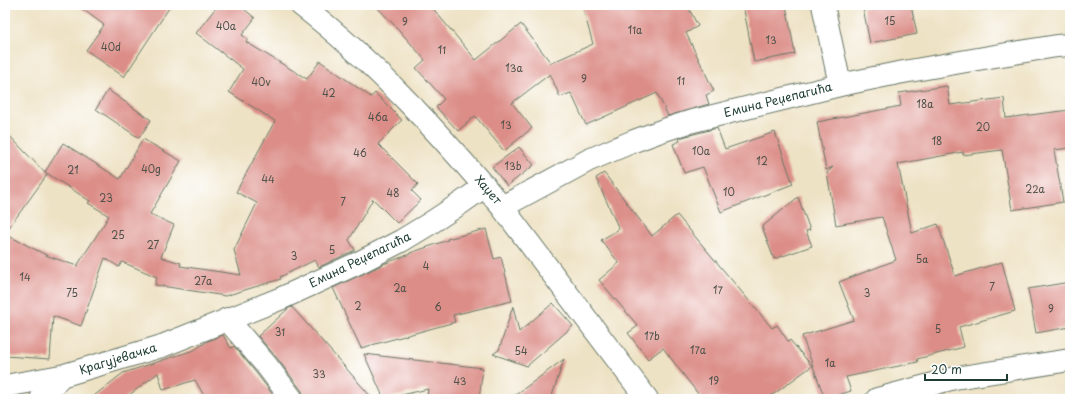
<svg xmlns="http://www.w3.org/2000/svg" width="1075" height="404" font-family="'Playpen Sans',sans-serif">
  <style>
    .building { fill: #dc8d87 }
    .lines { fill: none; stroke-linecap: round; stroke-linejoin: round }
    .street-casing { stroke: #677766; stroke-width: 24 }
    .street { stroke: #fff; stroke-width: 22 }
    .labels { text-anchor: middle; stroke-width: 3.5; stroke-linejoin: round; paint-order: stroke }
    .number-label { font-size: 10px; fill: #4e5149 }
    .street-label { font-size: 12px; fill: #1f3d34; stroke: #fff }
  </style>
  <rect width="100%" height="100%" fill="#fff"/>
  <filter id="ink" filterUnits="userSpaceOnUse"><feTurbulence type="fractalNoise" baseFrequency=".025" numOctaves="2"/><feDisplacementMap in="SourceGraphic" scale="8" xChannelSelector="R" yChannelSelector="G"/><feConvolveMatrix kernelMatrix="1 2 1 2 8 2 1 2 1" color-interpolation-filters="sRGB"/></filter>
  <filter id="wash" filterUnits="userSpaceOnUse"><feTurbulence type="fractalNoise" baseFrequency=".012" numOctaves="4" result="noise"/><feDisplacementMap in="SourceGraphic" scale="16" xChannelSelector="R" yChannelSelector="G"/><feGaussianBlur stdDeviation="0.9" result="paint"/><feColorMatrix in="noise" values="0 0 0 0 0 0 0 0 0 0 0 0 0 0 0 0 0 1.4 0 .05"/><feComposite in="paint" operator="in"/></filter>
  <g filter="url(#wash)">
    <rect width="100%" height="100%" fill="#eee2c4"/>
    <g id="blocks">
      <!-- building -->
      <path class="building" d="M77 5H171L124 77 86 50 104 25Z
        M218 5H239L255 18 242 35 248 39 246 42 307 79 320 61 371 97 375 93 402 120 378 144 418 184 412 191 421 200 397 223 373 199 349 240 355 250 319 267 315 260 280 277 281 279 225 296 155 285 157 277 122 262 119 267 105 258 81 326 53 316 50 359 5 356V234L48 256 77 266 109 216 88 203 90 201 45 172 63 143 120 179 143 139 181 161 150 214 174 225 161 257 181 263 180 266 241 275 234 250 257 203 236 192 275 121 229 92 243 69 196 33Z
        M375 5H430L476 60 521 24 551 63 593 44 582 5H687L698 26 686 33 714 91 706 95 709 104 668 116 657 93 586 125 571 93 560 97 550 74 512 103 532 128 504 151 475 116 458 131 436 107 444 99 416 68 425 60 399 30Z
        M743 5H786L795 54 754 62Z
        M882 5H911L917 34 870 43 863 8Z
        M947 86 950 105 1004 98 1006 118 1070 110V148L1054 150 1063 202 1012 210 1002 150 963 155V152L898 164 912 233 938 224 955 276 1002 262 1015 311 959 327 964 347 917 359 918 362 846 377 851 391 825 399 802 336 854 320 839 282 896 260 882 217 836 225 827 173 833 167 826 170 817 122 901 106 899 93Z
        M108 90 151 120 139 138 96 109Z
        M717 128 725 149 775 132 793 184 721 212 703 167 684 173 673 144 680 141 679 138Z
        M5 131 47 175 5 233Z
        M519 147 534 165 507 186 492 167Z
        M604 173 652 236 677 215 772 328 777 325 788 341 790 340 812 366 767 399H702L663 348 648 359 628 333 638 326 599 280 619 263 601 240 619 229 596 178Z
        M798 197 810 230 806 231 812 246 774 259 762 227Z
        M486 229 494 259 501 257 512 301 453 315 455 322 361 348 333 288 386 263 410 254V253L448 240 447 239Z
        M1070 282V327L1036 333 1028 289Z
        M553 303 573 326 527 366 493 354 499 350 513 306 519 332Z
        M292 307 330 350 373 399H304L302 391 277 358 258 336 289 308Z
        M223 335 231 348 234 346 257 374 276 399H206L195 380 163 390 158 373 124 399H90L123 373 194 350 208 341Z
        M364 354 483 368 479 399H427L428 389 384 399Z
        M564 359 551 399H510Z"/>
    </g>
  </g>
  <g filter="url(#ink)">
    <use href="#blocks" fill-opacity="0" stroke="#677766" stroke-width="1"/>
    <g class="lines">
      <defs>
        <path id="street" d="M301 5C376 63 440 134 502 207L647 399
          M823 5 840 85
          M502 207 589 160 634 141 661 131 689 122 840 85 898 73 995 56 1057 46 1070 45
          M227 319 267 366 292 399
          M5 386 61 376 162 346 282 298 358 263 401 241 429 224 461 203 485 186
          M41 399 61 376
          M877 399 955 378 1070 360"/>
      </defs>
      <!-- street casing -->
      <use href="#street" class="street-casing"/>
      <!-- street -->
      <use href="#street" class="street"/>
    </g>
  </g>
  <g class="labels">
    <!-- number labels -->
    <g class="number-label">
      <text x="890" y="25">15</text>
      <text x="405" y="26">9</text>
      <text x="226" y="30">40a</text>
      <text x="635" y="34">11a</text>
      <text x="771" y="44">13</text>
      <text x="111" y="51">40d</text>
      <text x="442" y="54">11</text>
      <text x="514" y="72">13a</text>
      <text x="584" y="83">9</text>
      <text x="681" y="85">11</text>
      <text x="261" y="86">40v</text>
      <text x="329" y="97">42</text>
      <text x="925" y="108">18a</text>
      <text x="378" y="121">46a</text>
      <text x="506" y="129">13</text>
      <text x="983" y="131">20</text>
      <text x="937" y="145">18</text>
      <text x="701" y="155">10a</text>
      <text x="360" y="157">46</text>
      <text x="762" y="165">12</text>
      <text x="513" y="170">13b</text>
      <text x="151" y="173">40g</text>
      <text x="73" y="174">21</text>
      <text x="268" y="183">44</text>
      <text x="1035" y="193">22a</text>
      <text x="729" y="196">10</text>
      <text x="393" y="197">48</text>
      <text x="106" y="202">23</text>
      <text x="343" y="206">7</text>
      <text x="118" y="239">25</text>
      <text x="153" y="249">27</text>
      <text x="332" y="254">5</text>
      <text x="294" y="260">3</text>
      <text x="922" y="263">5a</text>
      <text x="426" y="270">4</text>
      <text x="25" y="281">14</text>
      <text x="203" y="285">27a</text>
      <text x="992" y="291">7</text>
      <text x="400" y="292">2a</text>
      <text x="718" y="294">17</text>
      <text x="72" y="297">75</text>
      <text x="867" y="297">3</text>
      <text x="358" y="310">2</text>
      <text x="438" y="311">6</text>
      <text x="1051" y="313">9</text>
      <text x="938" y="333">5</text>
      <text x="280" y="336">31</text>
      <text x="652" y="340">17b</text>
      <text x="698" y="354">17a</text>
      <text x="521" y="355">54</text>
      <text x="830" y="367">1a</text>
      <text x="319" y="378">33</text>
      <text x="460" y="385">43</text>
      <text x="714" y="385">19</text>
    </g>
    <!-- street labels -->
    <g class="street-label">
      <text transform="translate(778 100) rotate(-14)" y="4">Емина Реџепагића</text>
      <text transform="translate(488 190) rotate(49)" y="4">Хаџет</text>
      <text transform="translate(360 260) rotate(-26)" y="4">Емина Реџепагића</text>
      <text transform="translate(118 359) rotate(-17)" y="4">Крагујевачка</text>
    </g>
  </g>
  <!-- margin -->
  <rect width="1075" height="404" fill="none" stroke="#fff" stroke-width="20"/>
  <!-- scale -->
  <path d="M925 374v6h82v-6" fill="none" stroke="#1f3d34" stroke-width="2"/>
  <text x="931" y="374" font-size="12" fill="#1f3d34" stroke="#ffffff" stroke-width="3" paint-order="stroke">20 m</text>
</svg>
